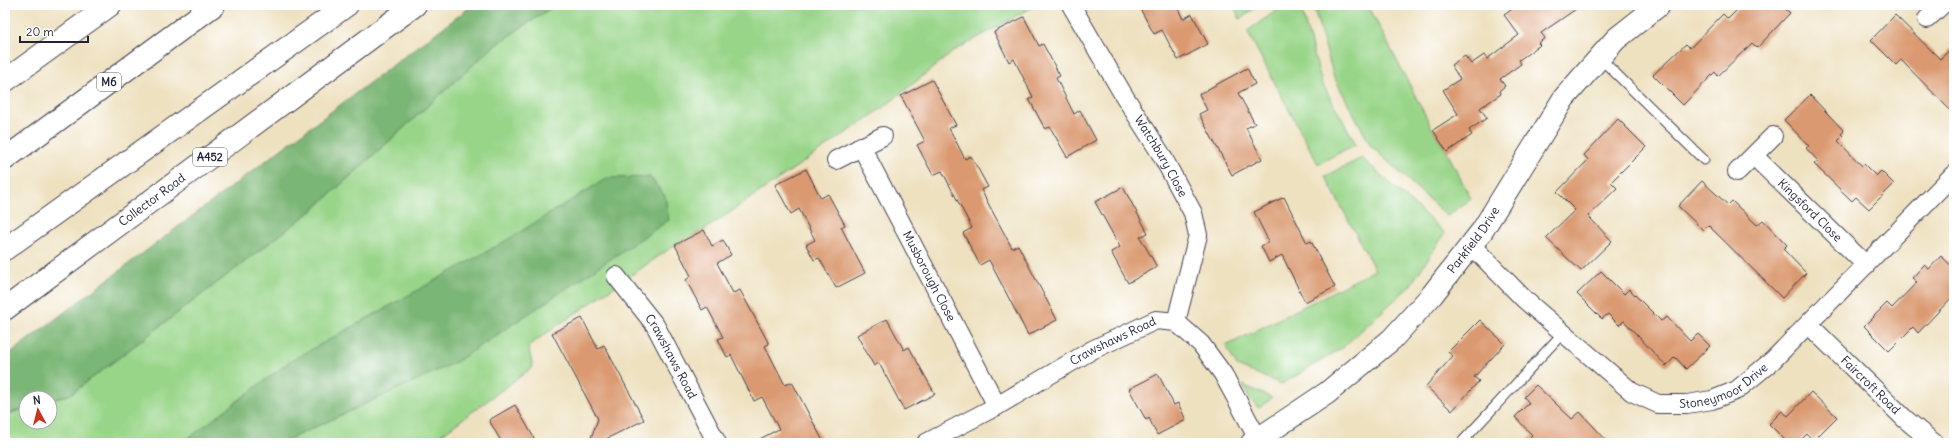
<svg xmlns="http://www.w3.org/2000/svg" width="1959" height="448" font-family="Delius,sans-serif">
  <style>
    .green { fill: #99d589; stroke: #5e7c62 }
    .forest { fill: #7ab675; stroke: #4e6c58 }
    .building { fill: #da996f }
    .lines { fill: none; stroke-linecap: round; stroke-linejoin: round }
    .service-casing { stroke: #413f4f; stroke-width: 11 }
    .minor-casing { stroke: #413f4f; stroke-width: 20 }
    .tertiary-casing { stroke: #413f4f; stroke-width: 24 }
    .trunk-casing { stroke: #413f4f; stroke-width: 24 }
    .motorway-casing { stroke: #413f4f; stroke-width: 24 }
    .service { stroke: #fff; stroke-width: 9 }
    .minor { stroke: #fff; stroke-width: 18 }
    .tertiary { stroke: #fff; stroke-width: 22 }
    .trunk { stroke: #fff; stroke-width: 22 }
    .motorway { stroke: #fff; stroke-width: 22 }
    .labels { text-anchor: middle; stroke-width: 3; stroke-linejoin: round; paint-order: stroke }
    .shield { fill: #fff; stroke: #646476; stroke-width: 1 }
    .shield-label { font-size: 11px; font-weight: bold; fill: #22223b }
    .street-label { font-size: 12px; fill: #22223b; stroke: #fff }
  </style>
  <rect width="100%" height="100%" fill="#fff"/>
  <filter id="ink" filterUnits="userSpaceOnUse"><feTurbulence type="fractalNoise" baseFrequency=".025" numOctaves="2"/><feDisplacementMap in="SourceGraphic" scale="8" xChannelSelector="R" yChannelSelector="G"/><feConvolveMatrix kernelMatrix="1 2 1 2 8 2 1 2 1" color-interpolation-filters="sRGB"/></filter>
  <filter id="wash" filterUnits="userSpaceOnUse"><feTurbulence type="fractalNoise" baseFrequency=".012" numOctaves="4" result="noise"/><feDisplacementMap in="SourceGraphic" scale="16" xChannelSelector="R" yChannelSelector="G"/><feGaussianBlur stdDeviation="0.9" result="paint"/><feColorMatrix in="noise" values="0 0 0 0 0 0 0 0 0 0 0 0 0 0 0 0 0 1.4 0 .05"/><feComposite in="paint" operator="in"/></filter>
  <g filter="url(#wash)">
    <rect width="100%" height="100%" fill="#eee1c0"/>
    <!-- green -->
    <path class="green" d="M555 5H1036L954 51 884 107 704 230 675 245 528 346 533 367 430 443H5V415L26 408V422H50V401L71 394 314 209 494 46Z
      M1233 5H1259L1240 19Z
      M1285 5H1300L1322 83 1356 144 1318 164 1247 31Z
      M1313 5H1367L1372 13 1433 130 1447 152 1471 199 1447 216 1371 146 1334 77Z
      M1362 158 1445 233 1410 286 1342 348 1282 384 1237 366 1226 346 1375 270 1325 176Z
      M1243 385 1272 398 1259 408 1250 400Z"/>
    <!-- forest -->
    <path class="forest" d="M473 5H555L494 46 314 209 71 394 50 401V398H26V408L5 415V357Z
      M650 177 665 196 669 220 456 362 281 443H182L289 362 502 243 607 178Z"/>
    <g id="blocks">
      <!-- building -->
      <path class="building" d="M1138 5H1176L1183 19 1192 14 1208 44 1178 60 1162 30 1154 34Z
        M1518 5H1582L1541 33 1545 38 1538 43 1540 45 1519 60 1521 64 1500 79 1505 86 1499 91 1501 94 1480 108 1487 118 1469 130 1472 135 1447 152 1433 130 1458 114 1443 90 1460 79 1451 65 1465 56 1471 64 1484 55 1487 59 1519 35 1504 15Z
        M1742 5H1781L1790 13 1757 48 1752 43 1718 76 1715 72 1683 105 1653 75 1686 44 1690 48 1723 14 1728 19Z
        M1895 15 1940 59 1954 46V114L1901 60 1896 65 1871 40Z
        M1024 17 1039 46 1043 44 1060 76 1056 78 1074 114 1080 110 1096 140 1067 157 1050 127 1045 129 1029 99 1033 97 1014 59 1009 62 994 32Z
        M1247 68 1255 84 1238 93 1255 124 1246 128 1262 159 1232 175 1199 114 1207 110 1199 94Z
        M932 80 956 125 949 128 965 159 971 156 988 187 981 190 1012 248 1018 245 1057 320 1028 335 989 260 980 265 963 233 972 228 942 171 933 175 917 145 925 141 901 96Z
        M1810 95 1844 131 1841 134 1843 136 1838 141 1862 166 1864 164 1876 176 1881 171 1894 184 1869 209 1856 197 1852 201 1814 164 1818 161 1806 148 1809 146 1784 120Z
        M1618 119 1646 147 1611 182 1617 188 1588 216 1612 241 1581 271 1546 238 1575 210 1557 192 1588 160 1584 155Z
        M806 169 821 198 828 194 845 225 841 227 865 273 836 288 819 258 814 260 806 245 815 240 799 209 791 214 775 185Z
        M1702 181 1728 205 1732 201 1757 225 1763 220 1787 245 1783 249 1806 273 1782 298 1708 225 1703 230 1678 206Z
        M1123 187 1148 233 1140 237 1157 267 1128 283 1111 252 1120 247 1095 202Z
        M1284 197 1307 243 1311 241 1335 287 1305 302 1282 255 1269 262 1261 246 1269 242 1254 212Z
        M704 230 712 246 723 240 731 255 717 263 733 293 740 290 769 344 765 346 785 385 792 382 824 443H752L779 429 762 397 754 401 731 355 727 357 718 339 723 337 707 307 702 310 686 280 691 276 675 245Z
        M1941 256 1954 268V295L1918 333 1913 327 1889 351 1864 326 1887 303 1892 308 1917 282 1912 278 1924 265 1929 269Z
        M1601 271 1624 294 1629 289 1661 321 1667 317 1690 341 1698 334 1710 346 1686 369 1675 357 1666 366 1624 321 1619 325 1608 314 1602 319 1577 294Z
        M582 318 598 349 604 345 644 420 598 443H589L598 419 552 333Z
        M887 319 904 350 909 347 935 394 904 410 879 363 874 366 857 335Z
        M1480 320 1505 344 1474 377 1479 381 1452 411 1426 386 1453 356 1448 352Z
        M1158 374 1174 405 1178 403 1186 420 1157 435 1149 418 1146 420 1129 389Z
        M1536 385 1572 419 1580 412 1609 443H1524L1532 435 1515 417 1529 403 1524 397Z
        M1811 392 1837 417 1813 441 1807 434 1798 443H1788L1769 424 1782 411 1788 416Z
        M515 405 537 443H502L489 420Z"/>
    </g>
  </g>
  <g filter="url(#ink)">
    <use href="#blocks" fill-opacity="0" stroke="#413f4f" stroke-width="1"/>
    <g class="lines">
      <defs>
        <path id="service" d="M1600 58 1704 160
          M1461 443 1563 333"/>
        <g id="minor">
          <path id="s1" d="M1071 5 1123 94 1161 154 1193 213 1198 235 1176 322"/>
          <path d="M1927 19 1942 5"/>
          <path id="s2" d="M861 146 997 406"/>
          <path id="s3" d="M1754 156 1866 265"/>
          <path d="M836 160 883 136"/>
          <path d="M1737 172 1773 136"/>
          <path id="s4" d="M1471 245 1525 300 1632 392 1658 404H1687L1712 400 1737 390 1773 360 1954 174"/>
          <path id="s5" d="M616 276 655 325 717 443"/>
          <path id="s6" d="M1809 325 1905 419 1934 443"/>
          <path id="s7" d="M926 443 997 406 1092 350 1156 320 1176 322 1201 344 1223 374 1258 439"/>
        </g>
        <g id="tertiary">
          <path id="s8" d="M1252 443 1327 393 1392 339 1432 295 1482 231 1564 98 1616 39 1659 5"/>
        </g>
        <g id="trunk">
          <path d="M5 249 347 5"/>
          <path id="s9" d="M5 309 415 5"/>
        </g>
        <path id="motorway" d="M5 81 110 5
          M5 159 214 5"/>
      </defs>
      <!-- service casing -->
      <use href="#service" class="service-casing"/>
      <!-- minor casing -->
      <use href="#minor" class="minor-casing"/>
      <!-- tertiary casing -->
      <use href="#tertiary" class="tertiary-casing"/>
      <!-- trunk casing -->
      <use href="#trunk" class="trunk-casing"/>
      <!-- motorway casing -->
      <use href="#motorway" class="motorway-casing"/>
      <!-- service -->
      <use href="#service" class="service"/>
      <!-- minor -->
      <use href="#minor" class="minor"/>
      <!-- tertiary -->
      <use href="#tertiary" class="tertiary"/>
      <!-- trunk -->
      <use href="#trunk" class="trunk"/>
      <!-- motorway -->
      <use href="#motorway" class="motorway"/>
    </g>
  </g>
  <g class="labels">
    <!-- shield labels -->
    <g class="shield">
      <rect x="97" y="73" width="24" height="18" rx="3"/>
      <rect x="193" y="148" width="34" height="18" rx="3"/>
    </g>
    <g class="shield-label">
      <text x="109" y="86">M6</text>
      <text x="210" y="161">A452</text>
    </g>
    <!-- street labels -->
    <g class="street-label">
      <text dy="4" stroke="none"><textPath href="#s1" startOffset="176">Watchbury Close</textPath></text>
      <text dy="4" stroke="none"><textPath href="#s9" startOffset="183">Collector Road</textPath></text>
      <text dy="4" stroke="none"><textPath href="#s3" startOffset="78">Kingsford Close</textPath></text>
      <text dy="4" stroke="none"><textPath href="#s8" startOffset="303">Parkfield Drive</textPath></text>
      <text dy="4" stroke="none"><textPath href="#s2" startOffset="147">Musborough Close</textPath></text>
      <text dy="4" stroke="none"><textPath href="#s7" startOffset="213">Crawshaws Road</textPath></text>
      <text dy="4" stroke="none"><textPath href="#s5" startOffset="98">Crawshaws Road</textPath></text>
      <text dy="4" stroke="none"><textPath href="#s4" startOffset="317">Stoneymoor Drive</textPath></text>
      <text dy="4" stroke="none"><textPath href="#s6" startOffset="86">Faircroft Road</textPath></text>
    </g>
  </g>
  <!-- margin -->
  <rect width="1959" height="448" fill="none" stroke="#fff" stroke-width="20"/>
  <!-- north arrow -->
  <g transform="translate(38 410) rotate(353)"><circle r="19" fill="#ffffff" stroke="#a7a7b1"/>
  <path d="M0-3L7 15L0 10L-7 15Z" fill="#c8321e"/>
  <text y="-6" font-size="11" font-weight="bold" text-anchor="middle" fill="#22223b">N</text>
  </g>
  <!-- scale -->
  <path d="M20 36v6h68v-6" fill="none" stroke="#22223b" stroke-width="2"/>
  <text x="26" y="36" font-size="12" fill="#22223b" stroke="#ffffff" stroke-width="3" paint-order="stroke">20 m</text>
</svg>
